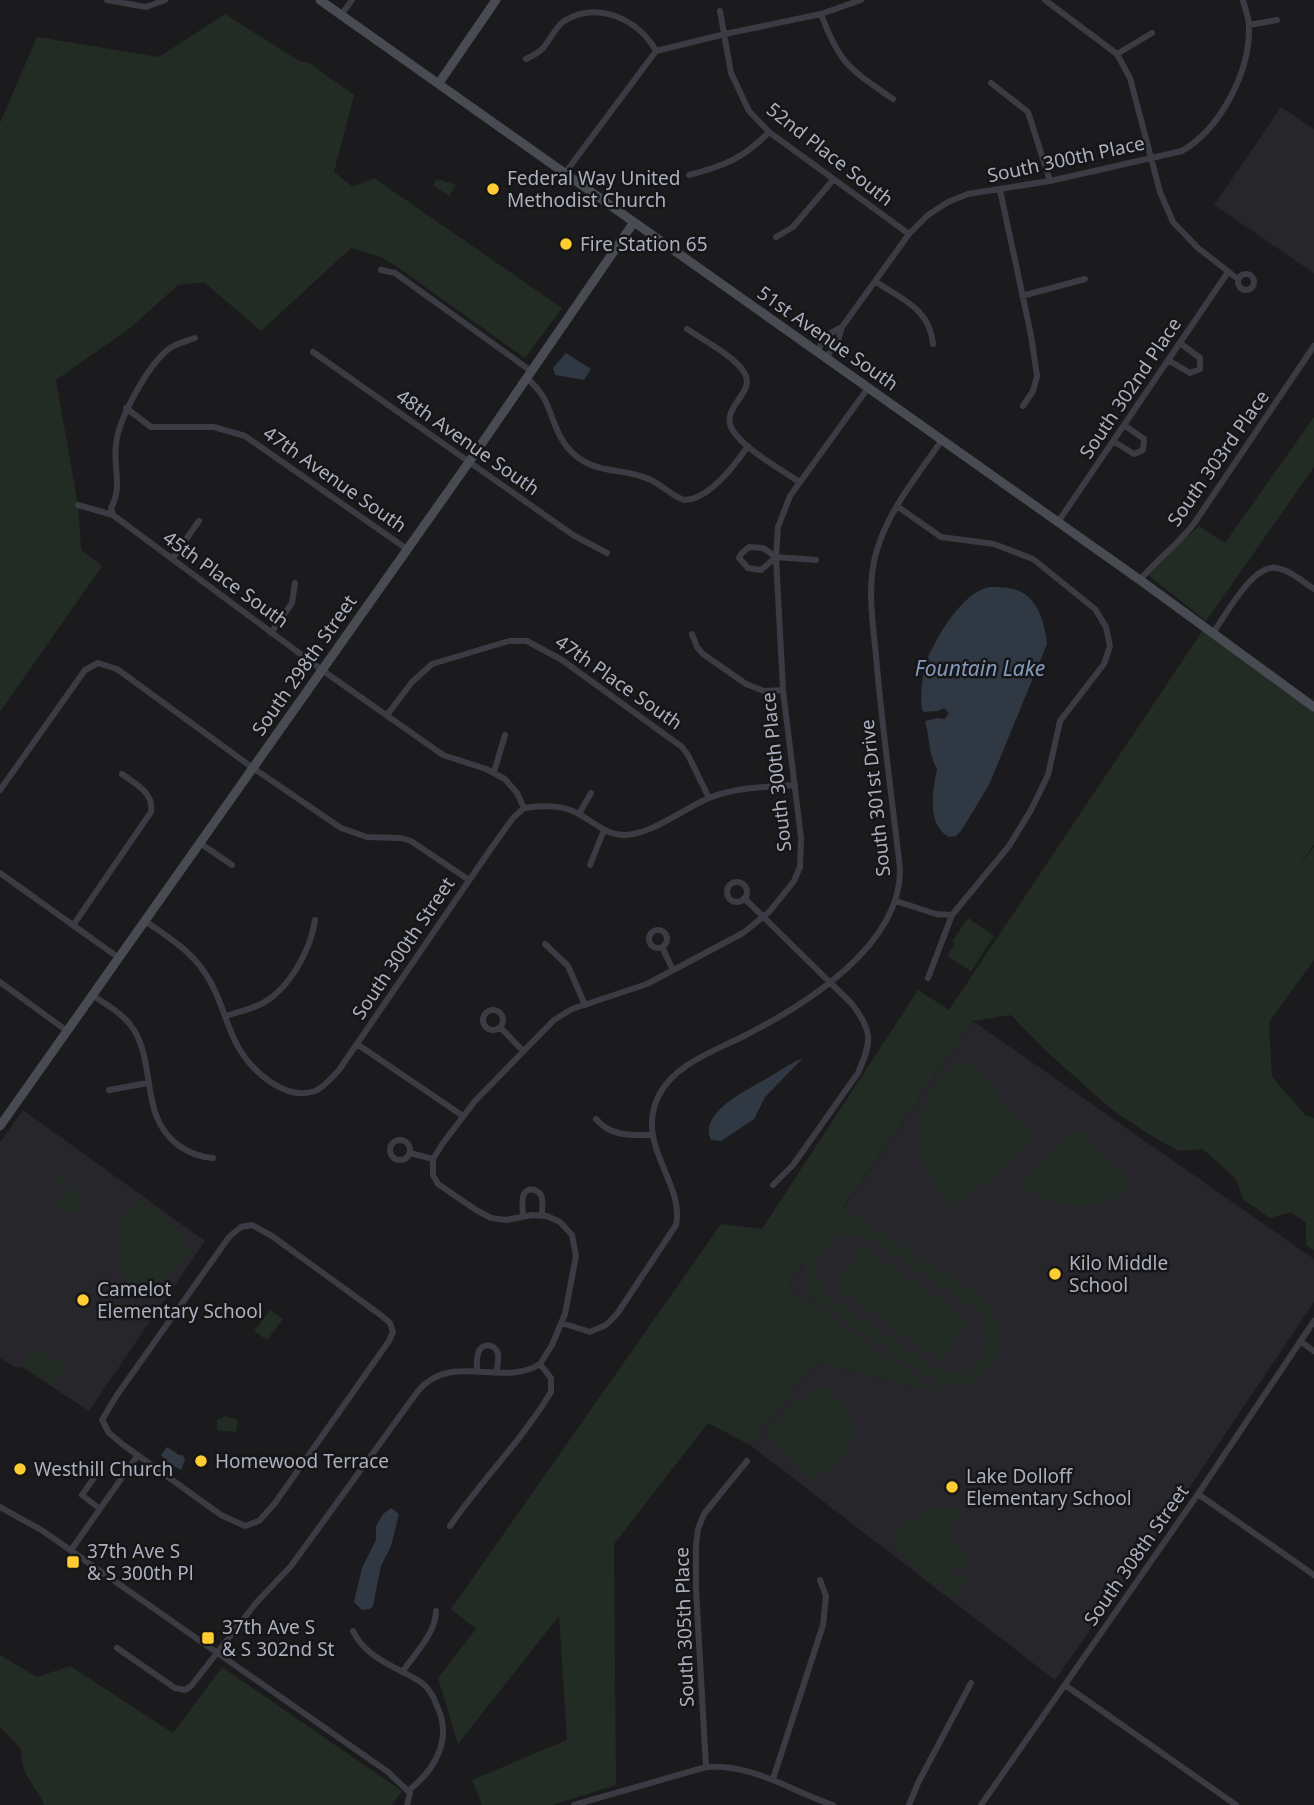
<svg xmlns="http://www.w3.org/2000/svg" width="1314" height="1805" font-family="'Noto Sans',sans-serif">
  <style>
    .built { fill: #27262b }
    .green { fill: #222c24; fill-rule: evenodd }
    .water { fill: #2f3843 }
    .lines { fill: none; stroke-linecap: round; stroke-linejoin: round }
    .street { stroke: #3b3c43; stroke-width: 6 }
    .secondary { stroke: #494b53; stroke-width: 9 }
    .poi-dot { fill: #ffcc31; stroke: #161618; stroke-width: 2.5 }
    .labels { text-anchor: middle; stroke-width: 5; stroke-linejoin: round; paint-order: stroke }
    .street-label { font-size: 19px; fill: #acb0be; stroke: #161618 }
    .poi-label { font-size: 19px; fill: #acb0be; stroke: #161618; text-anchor: start }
    .water-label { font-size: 21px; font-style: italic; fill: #829bba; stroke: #161618 }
  </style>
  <rect width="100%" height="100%" fill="#1b1b1d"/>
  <!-- built -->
  <path class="built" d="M1281 107 1314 129V273L1214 205Z
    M973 1021 1314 1259V1302L1161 1530 1055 1680 750 1445 816 1360 937 1392 787 1288Z
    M23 1110 205 1241 89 1411 22 1367 17 1368 0 1358V1142Z"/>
  <!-- green -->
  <path class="green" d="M225 14 299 61 309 63 354 95 334 172 353 187 374 178 562 308 525 358 396 266 381 257 351 248 261 331 204 282 178 285 130 328 56 380 78 505 81 550 102 566 0 712V123L37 37 159 57Z
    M437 179 456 185 449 196 433 185Z
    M1314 417V467L1206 621 1146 573 1199 526 1225 543Z
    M1205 627 1314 707V845L1294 871 1314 847V960L1269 1022 1272 1077 1306 1116 1314 1118V1250L1306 1245V1223L1291 1212 1270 1218 1243 1199 1236 1179 1203 1149 1179 1151 1150 1135 1111 1109 1046 1051 1011 1015 973 1021 843 1207C878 1230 912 1252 946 1275 960 1284 978 1294 988 1307 1017 1346 985 1394 938 1384L823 1307C807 1293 806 1279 806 1260L787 1288 940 1393 816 1360 750 1445 708 1423 614 1544 616 1785 552 1805H482L472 1780 567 1740 559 1616 458 1744 438 1678 476 1629 451 1609 721 1224 762 1229 918 990 949 1010ZM853 1234 868 1236 977 1311C1002 1342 979 1382 940 1372L826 1296C807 1268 820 1239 853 1234Z
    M968 918 994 936 971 971 947 956 955 944 952 942Z
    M970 1062 1033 1136V1143L956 1206C915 1178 907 1118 938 1080 947 1069 955 1063 970 1062Z
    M1079 1131 1133 1181C1126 1187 1119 1195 1111 1199 1080 1215 1046 1202 1021 1184L1071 1133Z
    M54 1172 71 1185 68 1190 83 1200 72 1214 57 1204 68 1189 51 1177Z
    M136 1199C154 1205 188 1236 190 1255L142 1301C110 1266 107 1237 136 1199Z
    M862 1246 969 1320 941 1361 834 1287Z
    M270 1310 283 1319 267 1340 254 1331Z
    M34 1347 66 1367 54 1385 22 1365Z
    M821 1388 843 1402 851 1420V1441L839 1465 814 1478 807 1475 768 1440 767 1431 810 1390Z
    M225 1416 238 1420 236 1432 217 1430V1420Z
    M954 1504 964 1517 947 1529 970 1562 934 1586 915 1571 890 1536 931 1507 936 1513 942 1508 945 1511Z
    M961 1575 965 1578 964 1586 956 1597 952 1598 944 1592 943 1586 951 1577Z
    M0 1655 37 1677 70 1666 173 1733 222 1667 402 1791 392 1805H44C34 1781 21 1778 21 1749L0 1727Z"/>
  <!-- water -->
  <path class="water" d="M566 353 591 369 584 380 555 375 553 368Z
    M989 587C1000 587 1014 587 1023 593 1039 602 1046 628 1047 644L989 785 961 831 956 836 949 837C926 825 933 790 937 769 928 754 930 738 925 721L938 718 945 719 949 713 944 708 938 711 924 712 922 710C920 695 922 675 927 660 936 637 963 592 989 587Z
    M803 1058 765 1097 754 1119 721 1141 711 1140C698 1113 747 1090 764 1080 777 1073 790 1063 803 1058Z
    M167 1447 179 1455H183L185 1460 181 1470 168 1463 161 1455Z
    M391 1508 399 1514 391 1546 381 1566 373 1606 370 1609 362 1610 354 1602 362 1568 376 1540V1526L383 1514Z"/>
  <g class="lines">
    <!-- street -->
    <path class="street" d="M107 0 146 7 165 0
      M1045 0 1117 54 1130 78 1160 192 1173 222 1198 248 1238 279
      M720 11 731 73 749 111 769 132 909 234
      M821 14C840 65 850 69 893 99
      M341 15 352 0
      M1249 25 1277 20
      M1117 54 1152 33
      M526 59C532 56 539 53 544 47 551 38 555 28 564 21 598 0 639 20 656 51
      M991 83 1028 112 1050 181
      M565 173 656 51 725 34 821 14 861 0
      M689 175C724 166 744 158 769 132
      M1000 190 1031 335 1037 376 1033 391 1023 406
      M776 237 793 227 833 180
      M381 270 395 273 531 371
      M1238 282a8 8 0 1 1 16 0a8 8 0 1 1-16 0Z
      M876 282C902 299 930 309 933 344
      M1022 296 1085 279
      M842 327 909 234 928 215 948 202 968 194 1050 181 1182 151C1221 128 1250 72 1249 27 1249 18 1245 9 1243 0
      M687 329C703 340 734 356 744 372 757 392 722 406 731 427 740 447 781 469 799 482
      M313 352 573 535 607 553
      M816 352 829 334 842 327 838 341 826 358
      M1168 360 1190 373 1200 369V358L1180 343
      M526 378C554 399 548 423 567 447 592 477 621 466 651 480 663 486 672 496 684 500 709 500 735 465 748 446
      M126 408 151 427H214L245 436 407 549
      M1113 441 1134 454 1143 450 1144 439 1124 425
      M78 505 113 515 322 670 443 755 486 769 505 779 517 793 524 808
      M897 506 941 537 994 544 1033 559 1095 609 1106 627 1110 646 1104 664 1060 721 1048 775 1031 810 1009 846 952 915 928 978
      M113 515 111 508C123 486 113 468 116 445 118 419 149 363 170 348 178 343 187 341 195 338
      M1058 522 1228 272
      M749 547 763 548 776 557 761 570 748 568 739 558 742 553Z
      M776 557 816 560
      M172 559 199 521
      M1140 580C1157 559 1179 544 1195 522L1314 346
      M271 633 292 603 295 583
      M1213 633C1225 616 1253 564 1276 568 1290 570 1303 582 1314 589
      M692 634 697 647 703 654 746 684 764 691 783 690
      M387 715 412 682 432 664 509 641H527L562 660 682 747 688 755 709 798
      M494 772 505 735
      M0 790 85 670 98 663 117 669 253 768 341 828 367 837 401 838 411 841 469 880
      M524 808C540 805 563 805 577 813 593 821 606 836 626 835 652 834 685 808 709 798 736 787 766 787 795 785
      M579 814 591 793
      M200 843 232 865
      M590 865 604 830
      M0 873 119 958
      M727 892a10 10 0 1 1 20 0a10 10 0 1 1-20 0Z
      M744 898 852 1004C873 1031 872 1042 858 1073L793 1165 773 1185
      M896 901 936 914 952 915
      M145 921C167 936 190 950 205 973 222 997 225 1026 240 1050 254 1073 286 1101 315 1091 325 1087 332 1077 339 1070L490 850 513 818 524 808
      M74 924 151 812C154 793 136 784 122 774
      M649 939a9 9 0 1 1 18 0a9 9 0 1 1-18 0Z
      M545 944 568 966 585 1005
      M662 947 673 970
      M0 982 67 1031
      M92 995C107 1005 125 1015 134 1030 156 1066 140 1117 178 1145 189 1153 199 1157 213 1158
      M483 1020a10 10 0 1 1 20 0a10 10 0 1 1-20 0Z
      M226 1016C238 1012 252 1009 263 1003 290 988 311 949 315 920
      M500 1027 523 1051
      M357 1044 463 1116
      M109 1090 148 1083
      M596 1119C611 1137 631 1135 653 1135
      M390 1150a10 10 0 1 1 20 0a10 10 0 1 1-20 0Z
      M410 1153 433 1159
      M523 1217C523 1211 521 1199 524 1194 529 1186 540 1190 542 1198 543 1203 542 1210 542 1215
      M252 1225 272 1236 382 1316 390 1323 393 1332 389 1341 275 1503 259 1521 245 1526 221 1515 122 1444 109 1433 102 1420 117 1395 229 1237 241 1227Z
      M562 1323 590 1332 606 1325 617 1314 676 1225C685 1183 635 1146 658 1097 673 1065 714 1051 744 1036 805 1005 901 946 900 869 892 798 882 727 876 656 873 622 866 584 877 550 889 509 918 475 942 440
      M1300 1341 1314 1351
      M477 1371C477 1366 476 1359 478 1354 480 1343 495 1342 498 1354 499 1359 497 1366 497 1371
      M96 1475 82 1495 100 1509
      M1198 1494 1314 1575
      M0 1507 43 1531 388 1772 410 1793 407 1805
      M450 1526C482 1480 522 1440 551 1392V1378L540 1364 552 1345 565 1314 576 1256 572 1235 560 1222 547 1216 532 1215 506 1220 491 1218 476 1210 438 1184 433 1175V1159L443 1143 475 1101 554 1020 572 1009 647 984 743 933 770 911 794 881 800 867 801 838 783 690 776 557 778 527 790 496 868 388
      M71 1550 138 1455
      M353 1631C366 1659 398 1667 422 1683 429 1689 434 1697 437 1706 453 1739 435 1770 408 1791
      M117 1648 175 1688 185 1690 191 1686 256 1603 291 1566 418 1391C451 1351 503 1388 540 1364
      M402 1672C414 1655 436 1633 436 1611
      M1065 1685 1236 1805
      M706 1767 696 1589V1545L698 1529 704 1514 747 1461
      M773 1779 823 1625 826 1596 820 1580
      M574 1805 706 1767C752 1763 791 1791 833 1805
      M909 1805 918 1783 971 1683
      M981 1805 1198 1494 1314 1321"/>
    <!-- secondary -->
    <path class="secondary" d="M320 0 1140 580 1314 707
      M439 83 496 0
      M0 1126 469 462 634 222"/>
  </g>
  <!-- markers -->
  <g class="poi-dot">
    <circle cx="493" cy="189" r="7"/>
    <circle cx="566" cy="244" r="7"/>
    <circle cx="1055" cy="1274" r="7"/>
    <circle cx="83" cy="1300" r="7"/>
    <circle cx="201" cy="1461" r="7"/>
    <circle cx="20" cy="1469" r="7"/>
    <circle cx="952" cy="1487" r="7"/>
    <rect x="66" y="1555" width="14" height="14" rx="3.5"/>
    <rect x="201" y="1631" width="14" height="14" rx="3.5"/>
  </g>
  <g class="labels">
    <!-- street labels -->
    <g class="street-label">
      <text transform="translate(830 154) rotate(38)" y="7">52nd Place South</text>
      <text transform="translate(1066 159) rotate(-12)" y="7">South 300th Place</text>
      <text transform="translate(828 338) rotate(35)" y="7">51st Avenue South</text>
      <text transform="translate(1130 388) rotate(-56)" y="7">South 302nd Place</text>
      <text transform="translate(468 442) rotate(35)" y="7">48th Avenue South</text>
      <text transform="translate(1218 458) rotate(-55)" y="7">South 303rd Place</text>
      <text transform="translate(335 479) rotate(35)" y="7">47th Avenue South</text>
      <text transform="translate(226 579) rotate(36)" y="7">45th Place South</text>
      <text transform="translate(304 665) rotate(-55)" y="7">South 298th Street</text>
      <text transform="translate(619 682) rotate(35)" y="7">47th Place South</text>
      <text transform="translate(776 772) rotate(-96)" y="7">South 300th Place</text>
      <text transform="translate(875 798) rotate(-96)" y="7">South 301st Drive</text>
      <text transform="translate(403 948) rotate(-56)" y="7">South 300th Street</text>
      <text transform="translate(1136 1555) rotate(-55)" y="7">South 308th Street</text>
      <text transform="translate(684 1627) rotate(-92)" y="7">South 305th Place</text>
    </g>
    <!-- poi labels -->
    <g class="poi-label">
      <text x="507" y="185">Federal Way United<tspan x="507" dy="22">Methodist Church</tspan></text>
      <text x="580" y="251">Fire Station 65</text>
      <text x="1069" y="1270">Kilo Middle<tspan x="1069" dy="22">School</tspan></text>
      <text x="97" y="1296">Camelot<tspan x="97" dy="22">Elementary School</tspan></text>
      <text x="215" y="1468">Homewood Terrace</text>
      <text x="34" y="1476">Westhill Church</text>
      <text x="966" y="1483">Lake Dolloff<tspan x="966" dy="22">Elementary School</tspan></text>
      <text x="87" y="1558">37th Ave S<tspan x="87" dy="22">&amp; S 300th Pl</tspan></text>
      <text x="222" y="1634">37th Ave S<tspan x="222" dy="22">&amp; S 302nd St</tspan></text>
    </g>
    <!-- water labels -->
    <g class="water-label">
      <text x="980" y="676">Fountain Lake</text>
    </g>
  </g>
</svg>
